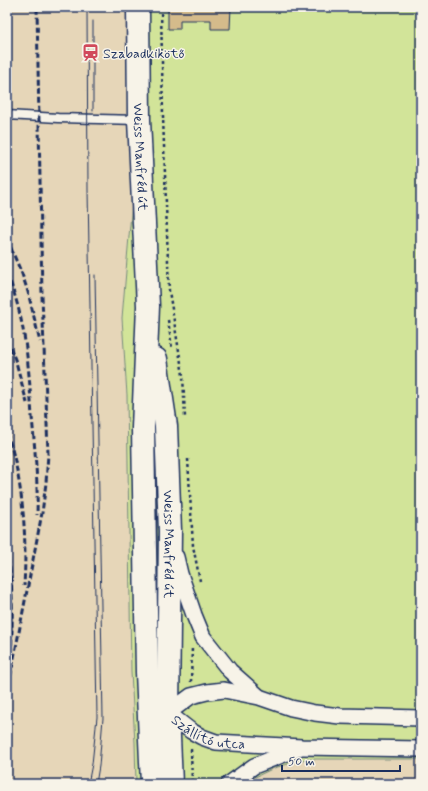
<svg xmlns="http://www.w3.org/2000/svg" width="428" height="791" font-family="Mynerve,sans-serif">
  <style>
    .built { fill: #e6d6b8 }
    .green { fill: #d2e499; stroke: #768a7c }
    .building { fill: #d5bb8b; stroke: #1b2f5e }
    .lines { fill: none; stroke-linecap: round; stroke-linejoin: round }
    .service-casing { stroke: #1b2f5e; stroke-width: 11 }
    .minor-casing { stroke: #1b2f5e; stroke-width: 18 }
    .secondary-casing { stroke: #1b2f5e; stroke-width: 25 }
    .path { stroke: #1b2f5e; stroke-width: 2.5; stroke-dasharray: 3 3; stroke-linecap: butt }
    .service { stroke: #f7f3e8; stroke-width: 8 }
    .minor { stroke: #f7f3e8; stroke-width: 15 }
    .secondary { stroke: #f7f3e8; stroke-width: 22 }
    .tram { stroke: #1b2f5e; stroke-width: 1 }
    .rail { stroke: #1b2f5e; stroke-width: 3; stroke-dasharray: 6 3; stroke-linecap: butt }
    .labels { text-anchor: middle; stroke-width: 3; stroke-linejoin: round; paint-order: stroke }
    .poi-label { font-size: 14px; fill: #1b2f5e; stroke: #f7f3e8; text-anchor: start }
    .street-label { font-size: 14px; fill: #1b2f5e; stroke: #f7f3e8 }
  </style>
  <rect width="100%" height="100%" fill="#ede2cc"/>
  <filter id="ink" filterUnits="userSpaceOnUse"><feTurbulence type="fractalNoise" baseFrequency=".025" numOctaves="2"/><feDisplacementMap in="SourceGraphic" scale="8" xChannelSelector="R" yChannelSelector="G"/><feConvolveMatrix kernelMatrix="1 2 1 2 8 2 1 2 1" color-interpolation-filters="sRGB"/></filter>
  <g filter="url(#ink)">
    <!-- built -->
    <path class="built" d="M7 7H138L139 120 122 318 127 395 131 672 135 743 136 784H7Z
      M306 759H421V784H244L249 780 274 768Z"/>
    <!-- green -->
    <path class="green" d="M138 7H421V759H306L274 768 249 780 244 784H136L135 743 131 672 127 395 122 318 139 120Z"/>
    <!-- building -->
    <path class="building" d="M168 7H231L230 29H211V20H180V29H168Z"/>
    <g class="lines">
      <defs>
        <path id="service" d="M7 115 58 118 139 120"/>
        <g id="minor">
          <path d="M176 557 180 574 194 615 203 637 230 671 258 696"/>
          <path id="s1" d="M166 709 168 713 191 731 202 737 216 742 302 747 421 749"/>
          <path d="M165 718 168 713 191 696 207 692 224 690 259 697 291 708 315 713 340 716 421 718"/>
          <path d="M229 784 254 766 297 749"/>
        </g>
        <g id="secondary">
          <path id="s2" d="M138 7 139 120 148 306 143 428 147 672 152 784"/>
          <path id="s3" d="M156 359 166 426 170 531 168 713 171 784"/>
        </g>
      </defs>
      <!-- service casing -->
      <use href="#service" class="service-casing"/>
      <!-- minor casing -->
      <use href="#minor" class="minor-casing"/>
      <!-- secondary casing -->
      <use href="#secondary" class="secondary-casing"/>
      <!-- path -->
      <path class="path" d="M161 7 163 116 169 291 183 375 185 418
        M168 320 172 348
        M188 459 193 546 200 581
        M191 682 192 647
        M191 749 192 784"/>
      <!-- service -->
      <use href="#service" class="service"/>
      <!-- minor -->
      <use href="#minor" class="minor"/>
      <!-- secondary -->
      <use href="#secondary" class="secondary"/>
      <!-- tram -->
      <path class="tram" d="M87 7 88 190 97 717 92 764 88 784
        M93 21V111
        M95 275 103 718 99 766 96 784"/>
      <!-- rail -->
      <path class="rail" d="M7 239 22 274 28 292 40 342
        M7 274C26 319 29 370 32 417 35 450 38 482 37 515
        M7 339 16 362 27 403
        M7 432C23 482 27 534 24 586
        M7 549C13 583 13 616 11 650
        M7 694 42 513 46 483 48 454 47 424 42 296 37 7"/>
    </g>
  </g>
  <!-- icons -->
  <defs>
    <symbol id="station-bare" viewBox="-9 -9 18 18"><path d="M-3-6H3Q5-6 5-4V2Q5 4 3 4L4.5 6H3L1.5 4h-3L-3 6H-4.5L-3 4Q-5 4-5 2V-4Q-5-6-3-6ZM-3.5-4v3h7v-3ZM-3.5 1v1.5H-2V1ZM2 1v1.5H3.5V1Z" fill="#d1495b" stroke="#f7f3e8" stroke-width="2.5" paint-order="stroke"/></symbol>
  </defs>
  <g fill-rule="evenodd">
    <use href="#station-bare" x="78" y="40" width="25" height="25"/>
  </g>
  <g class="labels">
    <!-- poi labels -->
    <g class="poi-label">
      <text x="103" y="58">Szabadkikötő</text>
    </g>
    <!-- street labels -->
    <g class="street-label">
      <text dy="5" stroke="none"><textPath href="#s2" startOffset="150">Weiss Manfréd út</textPath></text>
      <text dy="5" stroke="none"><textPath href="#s3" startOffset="186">Weiss Manfréd út</textPath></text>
      <text dy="5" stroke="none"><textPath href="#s1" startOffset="51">Szállító utca</textPath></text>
    </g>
  </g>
  <!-- margin -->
  <rect width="428" height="791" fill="none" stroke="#f7f3e8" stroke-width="24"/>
  <rect x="12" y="12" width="404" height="767" fill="none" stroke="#1b2f5e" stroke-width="1.5" filter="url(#ink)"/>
  <!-- scale -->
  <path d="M282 765v6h118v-6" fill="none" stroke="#1b2f5e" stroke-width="2"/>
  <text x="288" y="765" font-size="12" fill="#1b2f5e" stroke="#f7f3e8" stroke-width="3" paint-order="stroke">50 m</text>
</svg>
